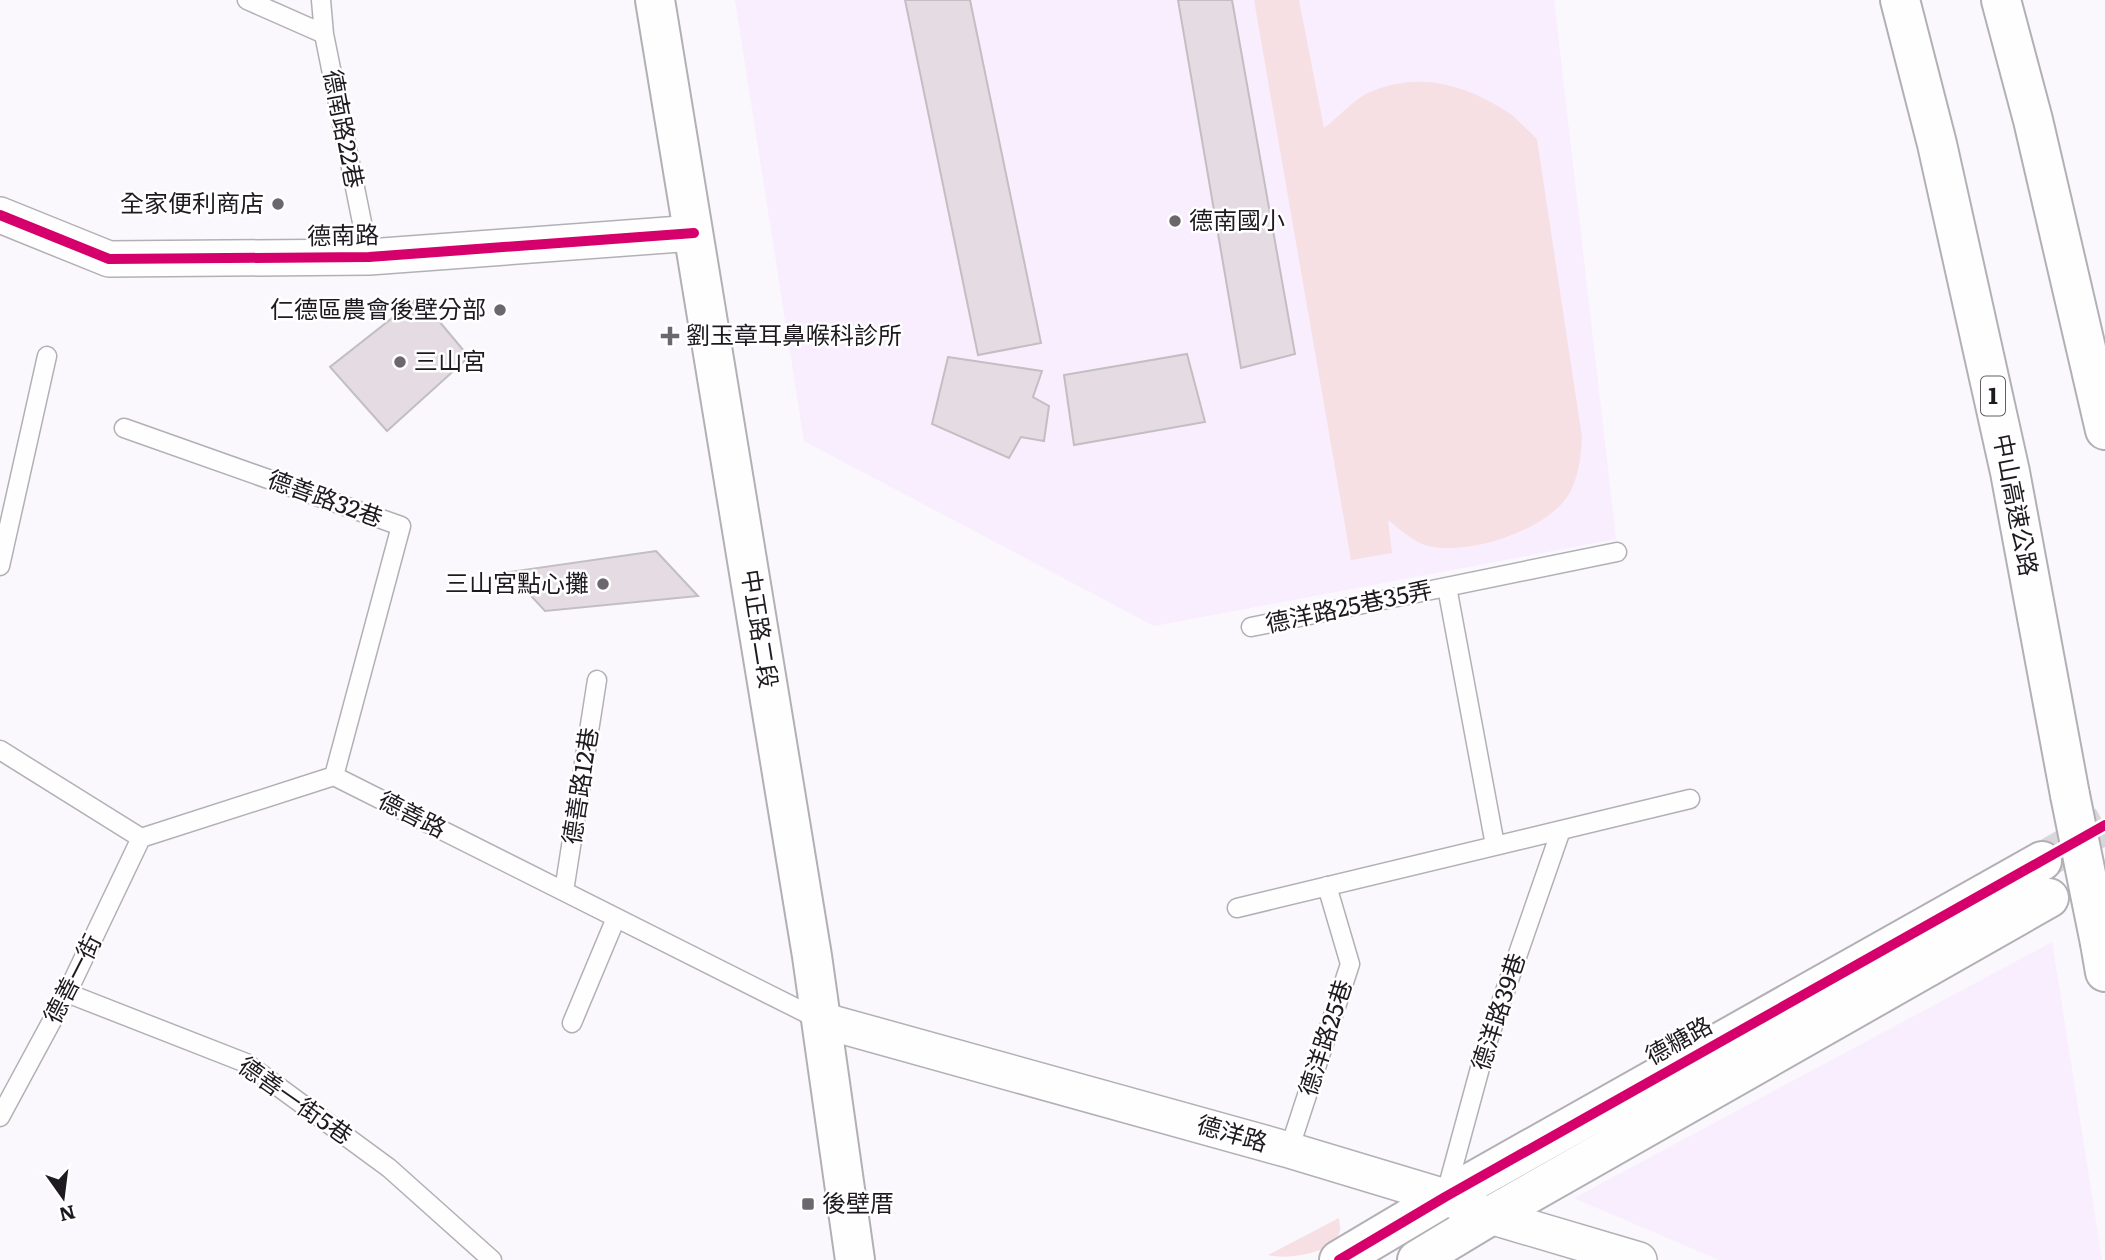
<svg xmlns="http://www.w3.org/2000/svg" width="2105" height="1260" font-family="Literata,'Noto Sans TC',serif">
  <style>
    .built { fill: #f8eefe }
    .green { fill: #f6e0e3 }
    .building { fill: #e4dce2; stroke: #c2bec2; stroke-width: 2 }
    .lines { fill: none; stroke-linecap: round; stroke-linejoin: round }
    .secondary-tunnel { stroke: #d9d6dc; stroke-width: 38; stroke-dasharray: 38 19; stroke-linecap: butt }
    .lane-casing { stroke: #b2b0b5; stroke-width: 21 }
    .street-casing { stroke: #b2b0b5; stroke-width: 38 }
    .secondary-casing { stroke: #b2b0b5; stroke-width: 42 }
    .highway-casing { stroke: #b2b0b5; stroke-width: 42 }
    .lane { stroke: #fefeff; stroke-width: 18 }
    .street { stroke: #fefeff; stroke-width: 35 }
    .secondary { stroke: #fefeff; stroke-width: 38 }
    .highway { stroke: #fefeff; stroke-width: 38 }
    .highway-bridge-casing { stroke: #b2b0b5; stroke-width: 42; stroke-linecap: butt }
    .highway-bridge { stroke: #fefeff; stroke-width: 38 }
    .cycleway-casing { stroke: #fff; stroke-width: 15 }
    .cycleway { stroke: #d6006c; stroke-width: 10 }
    .poi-dot { fill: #6b676d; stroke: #fff; stroke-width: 2.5 }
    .labels { text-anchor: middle; stroke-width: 5; stroke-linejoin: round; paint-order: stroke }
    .shield { fill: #fff; stroke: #625f63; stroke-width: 2 }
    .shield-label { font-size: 23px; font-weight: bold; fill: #1e1a20 }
    .street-label { font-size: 24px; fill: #1e1a20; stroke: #fff }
    .poi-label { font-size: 24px; fill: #1e1a20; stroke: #fff; text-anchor: start }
  </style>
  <rect width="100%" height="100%" fill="#faf7fd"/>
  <!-- built -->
  <path class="built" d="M735 0H1554L1616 539 1154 626 804 441Z
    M2052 942 2102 1260H1719L1574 1198Z"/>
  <!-- green -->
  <path class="green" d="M1254 0H1299L1324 128C1338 118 1351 102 1366 94 1416 70 1465 84 1509 113 1519 120 1528 131 1537 139L1582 437C1581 457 1579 476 1569 494 1548 530 1468 556 1429 546 1414 543 1400 529 1388 520L1392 553 1351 560Z
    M1339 1218C1339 1221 1341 1227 1340 1230 1336 1254 1286 1260 1268 1255Z"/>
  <!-- building -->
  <path class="building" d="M905 0H970L1041 343 978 355Z
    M1178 0H1232L1295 354 1241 368Z
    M419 297 469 357 387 431 330 367Z
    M1187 354 1205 422 1074 445 1064 375Z
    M948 357 1042 371 1033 397 1049 406 1044 441 1021 437 1009 458 932 424Z
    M656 551 698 596 545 611 509 572Z"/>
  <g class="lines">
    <!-- secondary-tunnel -->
    <path class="secondary-tunnel" d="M2042 861 2105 825"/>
    <defs>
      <path id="lane" d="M247 0 324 34
        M321 0 324 34 369 257
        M124 428 401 526 334 776
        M0 566 47 356
        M1447 587 1495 845
        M1251 627 1617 552
        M0 750 141 838 334 776 820 1020
        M564 891 597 680
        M1237 908 1690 799
        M67 993 246 1063 389 1168 492 1260
        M572 1023 616 918
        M0 1117 67 993 141 838
        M1289 1150 1350 964 1327 886
        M1446 1193 1486 1046 1561 830"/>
      <path id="street" d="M0 215 109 259 369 257 694 233
        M821 1020 1289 1150 1445 1197 1490 1216 1639 1260"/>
      <path id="secondary" d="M655 0 812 956 855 1260
        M1339 1260 1445 1197 2042 861
        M1417 1260 1490 1216 2049 898"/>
      <path id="highway" d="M1900 0 1937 144 2010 472 2070 795
        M2001 0 2033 120 2105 430
        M2100 943 2105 972"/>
    </defs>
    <!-- lane casing -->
    <use href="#lane" class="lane-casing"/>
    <!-- street casing -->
    <use href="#street" class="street-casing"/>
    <!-- secondary casing -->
    <use href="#secondary" class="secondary-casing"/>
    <!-- highway casing -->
    <use href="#highway" class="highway-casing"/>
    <!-- lane -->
    <use href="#lane" class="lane"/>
    <!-- street -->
    <use href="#street" class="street"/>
    <!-- secondary -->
    <use href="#secondary" class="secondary"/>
    <!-- highway -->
    <use href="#highway" class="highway"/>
    <defs>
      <path id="highway-bridge" d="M2070 795 2100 943"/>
    </defs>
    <!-- highway-bridge casing -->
    <use href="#highway-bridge" class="highway-bridge-casing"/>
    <!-- highway-bridge -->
    <use href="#highway-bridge" class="highway-bridge"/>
    <defs>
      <path id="cycleway" d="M0 215 109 259 369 257 694 233
        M1339 1260 1445 1197 2105 825"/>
    </defs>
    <!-- cycleway casing -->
    <use href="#cycleway" class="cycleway-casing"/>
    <!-- cycleway -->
    <use href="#cycleway" class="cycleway"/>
  </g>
  <!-- markers -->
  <g class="poi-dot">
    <circle cx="278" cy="204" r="7"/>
    <circle cx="1175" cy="221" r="7"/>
    <circle cx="500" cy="310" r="7"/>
    <path d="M666.5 325.5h7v7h7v7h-7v7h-7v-7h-7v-7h7z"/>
    <circle cx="400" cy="362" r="7"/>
    <circle cx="603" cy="584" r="7"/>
    <rect x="801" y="1197" width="14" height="14" rx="3.5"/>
  </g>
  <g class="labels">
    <!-- shield labels -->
    <rect class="shield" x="1981" y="376.5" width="24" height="39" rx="5"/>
    <g class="shield-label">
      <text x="1993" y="404">1</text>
    </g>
    <!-- street labels -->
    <g class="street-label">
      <text transform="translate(343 129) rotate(79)" y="8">德南路22巷</text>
      <text transform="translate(343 236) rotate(-1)" y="8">德南路</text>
      <text transform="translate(325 499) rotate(20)" y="8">德善路32巷</text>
      <text transform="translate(2015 505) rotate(79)" y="8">中山高速公路</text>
      <text transform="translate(1349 607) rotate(-12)" y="8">德洋路25巷35弄</text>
      <text transform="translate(759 629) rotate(81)" y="8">中正路二段</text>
      <text transform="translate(581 786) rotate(-81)" y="8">德善路12巷</text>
      <text transform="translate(412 815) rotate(27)" y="8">德善路</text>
      <text transform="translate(73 979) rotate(-63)" y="8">德善一街</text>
      <text transform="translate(1499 1012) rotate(-72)" y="8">德洋路39巷</text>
      <text transform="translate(1326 1038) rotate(-72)" y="8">德洋路25巷</text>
      <text transform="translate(1679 1041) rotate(-29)" y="8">德糖路</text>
      <text transform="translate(295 1101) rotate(35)" y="8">德善一街5巷</text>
      <text transform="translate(1232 1134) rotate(16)" y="8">德洋路</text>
    </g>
    <!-- poi labels -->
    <g class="poi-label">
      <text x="264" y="212" text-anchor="end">全家便利商店</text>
      <text x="1189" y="229">德南國小</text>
      <text x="486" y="318" text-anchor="end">仁德區農會後壁分部</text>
      <text x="686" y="344">劉玉章耳鼻喉科診所</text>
      <text x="414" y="370">三山宮</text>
      <text x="589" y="592" text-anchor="end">三山宮點心攤</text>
      <text x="822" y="1212">後壁厝</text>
    </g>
  </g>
  <!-- north arrow -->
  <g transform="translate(63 1197) rotate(166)" stroke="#ffffff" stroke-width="5" paint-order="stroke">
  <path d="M0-5L12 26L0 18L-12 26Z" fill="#1e1a20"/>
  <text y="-10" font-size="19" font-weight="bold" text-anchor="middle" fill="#1e1a20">N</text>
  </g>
</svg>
